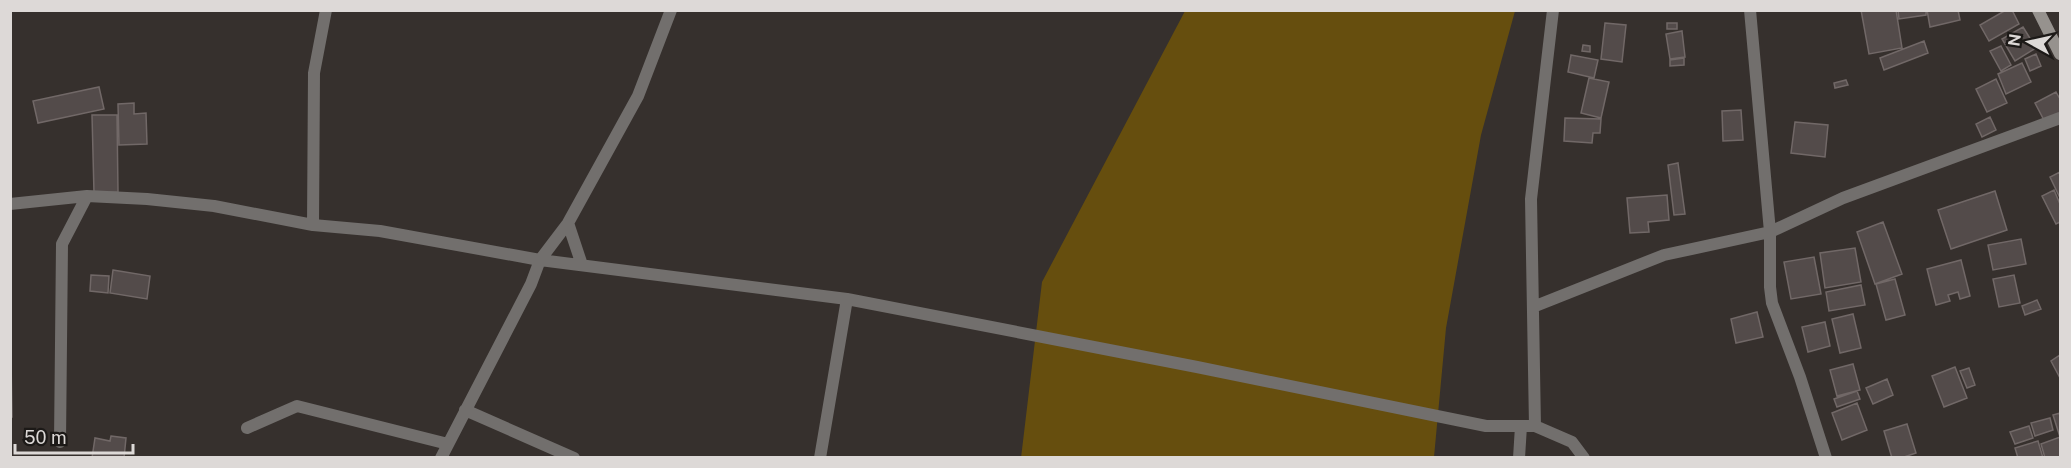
<svg xmlns="http://www.w3.org/2000/svg" width="2071" height="468" font-family="'Public Sans',sans-serif">
  <style>
    .green { fill: #664e0e }
    .building { fill: #534b4a; stroke: #716867; stroke-width: 1.5 }
    .lines { fill: none; stroke-linecap: round; stroke-linejoin: round }
    .street { stroke: #726f6d; stroke-width: 12 }
    .secondary { stroke: #96928e; stroke-width: 12 }
  </style>
  <rect width="100%" height="100%" fill="#36302d"/>
  <!-- green -->
  <path class="green" d="M1185 11H1515L1481 135 1446 328 1434 457 1021 458 1042 282Z"/>
  <!-- building -->
  <path class="building" d="M1861 10H1896L1902 48 1869 54Z
    M1898 10H1926V15L1899 19Z
    M1927 10H1958L1960 20 1930 27Z
    M2006 10H2012L2019 24 1989 41 1980 25Z
    M1605 23 1626 25 1622 62 1601 59Z
    M1667 23H1677V29H1667Z
    M2023 27 2036 48 2015 61 2002 39Z
    M1682 31 1685 57 1670 59 1666 34Z
    M1924 41 1928 53 1884 70 1880 58Z
    M1583 45 1590 46V52L1582 51Z
    M2001 46 2011 65 2001 71 1990 51Z
    M2036 54 2041 66 2030 71 2025 59Z
    M1571 55 1598 60 1594 78 1568 72Z
    M1684 58V65L1670 66V60Z
    M2022 63 2031 82 2006 94 1998 74Z
    M1589 78 1609 82 1601 118 1581 113Z
    M1996 79 2007 103 1987 112 1976 89Z
    M1846 80 1848 85 1835 88 1834 83Z
    M99 87 104 109 38 123 33 101Z
    M2056 92 2060 99V115L2046 124 2035 103Z
    M134 103V114L146 113 147 144 119 145 118 104Z
    M1741 110 1743 140 1723 141 1722 111Z
    M92 115H117L118 192 94 193Z
    M1990 117 1996 130 1982 137 1976 124Z
    M1565 118 1601 119 1600 133H1593L1592 143 1564 141Z
    M1795 122 1828 125 1825 157 1791 153Z
    M1678 163 1685 214 1674 215 1668 165Z
    M2060 172V198L2050 177Z
    M2054 190 2060 204V222L2056 224 2042 196Z
    M1995 191 2007 230 1951 249 1938 210Z
    M1667 195 1669 220 1648 222 1649 232 1630 233 1627 198Z
    M1883 222 1902 274 1875 284 1857 232Z
    M2021 239 2026 264 1993 270 1988 245Z
    M1855 248 1861 282 1825 288 1820 253Z
    M1814 257 1821 294 1791 299 1784 262Z
    M1961 260 1970 296 1960 299 1958 292 1948 295 1950 301 1936 305 1927 269Z
    M113 270 150 276 147 299 110 293Z
    M91 275 109 276 108 293 90 291Z
    M2014 275 2020 303 1999 307 1993 279Z
    M1895 279 1905 315 1886 320 1876 284Z
    M1861 285 1865 305 1829 311 1826 292Z
    M2037 300 2041 309 2025 315 2022 306Z
    M1757 312 1763 337 1736 343 1731 319Z
    M1853 314 1861 348 1840 353 1832 319Z
    M1825 322 1830 346 1808 352 1802 327Z
    M2060 355V378L2051 361Z
    M10 360H11L12 417H10Z
    M1853 364 1860 390 1837 396 1830 370Z
    M1955 367 1967 398 1944 407 1932 376Z
    M1969 368 1975 385 1967 388 1960 371Z
    M1887 379 1893 395 1873 404 1866 388Z
    M1857 391 1860 399 1837 407 1834 399Z
    M1857 403 1867 430 1842 440 1832 413Z
    M2060 413V437L2053 415Z
    M2050 418 2053 430 2035 436 2031 423Z
    M1907 424 1916 453 1901 458H1892L1884 431Z
    M2029 426 2033 438 2015 444 2010 432Z
    M111 436 126 438 124 458H92L95 438 110 441Z
    M2060 437V458H2045L2041 444Z
    M2038 441 2043 458H2018L2015 448Z"/>
  <g class="lines">
    <!-- street -->
    <path class="street" d="M1553 10 1531 199 1535 426 1572 442 1584 458
      M1750 10 1770 232V287L1772 303 1800 377 1826 458
      M10 204 87 196 147 199 214 206 313 225 380 231 540 260 847 299 1197 367 1486 426H1535
      M568 223 582 265
      M313 225 314 73 326 10
      M1533 307 1664 255 1770 232 1843 198 2060 118
      M465 410 574 458
      M247 428 297 406 448 444
      M60 442 62 244 87 196
      M441 458 531 284 540 260 568 223 638 96 671 10
      M820 458 847 299
      M1519 458 1521 426"/>
    <!-- secondary -->
    <path class="secondary" d="M2038 10 2060 54"/>
  </g>
  <!-- border -->
  <rect width="2071" height="468" fill="none" stroke="#ddd9d7" stroke-width="24"/>
  <!-- north arrow -->
  <g transform="translate(2029 42) rotate(278)" stroke="#1c1917" stroke-width="4.5" paint-order="stroke">
  <path d="M0-4.5L10 22L0 15L-10 22Z" fill="#ddd9d7"/>
  <text y="-9" font-size="16" font-weight="bold" text-anchor="middle" fill="#ddd9d7">N</text>
  </g>
  <!-- scale -->
  <path d="M15 444v9h118v-9" fill="none" stroke="#ddd9d7" stroke-width="3"/>
  <text x="24" y="444" font-size="18" fill="#ddd9d7" stroke="#1c1917" stroke-width="4.5" paint-order="stroke">50 m</text>
</svg>
